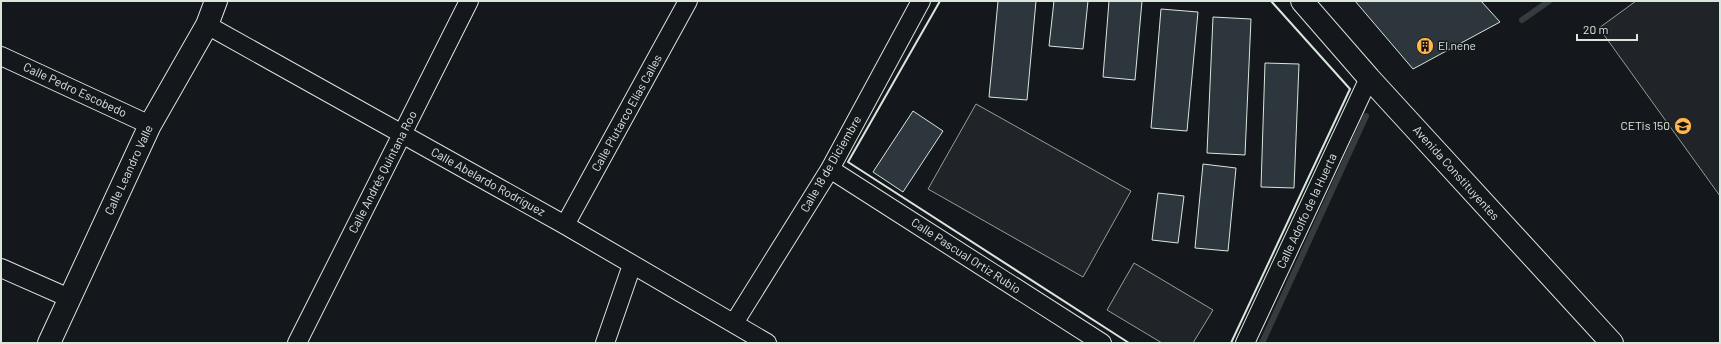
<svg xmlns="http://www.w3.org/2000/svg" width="1721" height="344" font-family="Barlow,sans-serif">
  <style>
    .grass { fill: #202428; stroke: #939e99 }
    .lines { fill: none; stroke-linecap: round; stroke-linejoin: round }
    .stream { stroke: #363b3e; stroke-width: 6 }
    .building { fill: #2c363c; stroke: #d8e6dc }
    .street-casing { stroke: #d8e6dc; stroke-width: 20 }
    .secondary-casing { stroke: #d8e6dc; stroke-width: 24 }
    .primary-casing { stroke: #d8e6dc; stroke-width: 24 }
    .street { stroke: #14181c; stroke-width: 18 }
    .secondary { stroke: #14181c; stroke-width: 22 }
    .primary { stroke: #14181c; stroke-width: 22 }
    .wall { stroke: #d8e6dc; stroke-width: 2 }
    .labels { text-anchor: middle; stroke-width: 3; stroke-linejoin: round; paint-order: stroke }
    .poi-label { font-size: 12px; fill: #d8e6dc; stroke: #14181c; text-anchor: start }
    .street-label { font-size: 12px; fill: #d8e6dc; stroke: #14181c }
  </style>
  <rect width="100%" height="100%" fill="#14181c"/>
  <!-- grass -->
  <path class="grass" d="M1636 1H1720V196L1599 28Z
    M976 104 1131 191 1083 277 928 189Z
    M1134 263 1213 310 1193 343H1162L1107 310Z"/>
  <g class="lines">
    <!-- stream -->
    <path class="stream" d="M1522 20 1549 1
      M1262 343 1366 116"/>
  </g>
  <!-- building -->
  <path class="building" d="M998 1H1036L1027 100 989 97Z
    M1054 1H1088L1083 49 1049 46Z
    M1109 1H1142L1135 80 1103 77Z
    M1355 1H1481L1500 22 1413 69Z
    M1161 9 1198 12 1187 131 1151 128Z
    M1213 17 1251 19 1245 155 1207 153Z
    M1265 63 1299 64 1294 188 1261 187Z
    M913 111 943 131 903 192 873 172Z
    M1203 164 1236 168 1228 251 1195 248Z
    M1158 193 1184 196 1178 243 1152 240Z"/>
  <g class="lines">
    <defs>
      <path id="street" d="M207 25 565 225 767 343
        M1 56 150 125
        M830 169 1102 343
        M565 225 688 1
        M1 268 69 298
        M734 323 830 169 921 1
        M297 343 469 1
        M605 343 632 265
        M1245 343 1369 78"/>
      <path id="secondary" d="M49 343 150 125 207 25 216 1"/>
      <path id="primary" d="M1302 1 1369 78 1612 343"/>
    </defs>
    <!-- street casing -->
    <use href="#street" class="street-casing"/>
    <!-- secondary casing -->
    <use href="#secondary" class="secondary-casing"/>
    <!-- primary casing -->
    <use href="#primary" class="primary-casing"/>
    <!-- street -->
    <use href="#street" class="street"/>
    <!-- secondary -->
    <use href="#secondary" class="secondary"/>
    <!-- primary -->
    <use href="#primary" class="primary"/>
    <!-- wall -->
    <path class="wall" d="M940 1 848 162 1129 343
      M1231 343 1350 89 1271 1"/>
  </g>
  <!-- icons -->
  <defs>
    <symbol id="building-disc" viewBox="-11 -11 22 22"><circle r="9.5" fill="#ffb74d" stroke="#14181c"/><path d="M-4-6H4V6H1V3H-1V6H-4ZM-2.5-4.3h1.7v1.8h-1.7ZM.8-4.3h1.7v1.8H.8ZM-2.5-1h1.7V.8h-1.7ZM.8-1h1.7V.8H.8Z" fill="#111"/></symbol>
    <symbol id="school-disc" viewBox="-11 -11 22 22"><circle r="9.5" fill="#ffb74d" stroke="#14181c"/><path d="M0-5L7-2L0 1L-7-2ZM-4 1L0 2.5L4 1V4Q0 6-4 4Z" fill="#111"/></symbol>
  </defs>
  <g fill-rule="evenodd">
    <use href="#building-disc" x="1415" y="36" width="20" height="20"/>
    <use href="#school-disc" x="1673" y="116" width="20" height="20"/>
  </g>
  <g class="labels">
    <!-- poi labels -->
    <g class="poi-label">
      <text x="1438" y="50">El nene</text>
      <text x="1670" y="130" text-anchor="end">CETis 150</text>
    </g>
    <!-- street labels -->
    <g class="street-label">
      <text transform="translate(75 90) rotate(25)" y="4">Calle Pedro Escobedo</text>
      <text transform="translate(627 113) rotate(-61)" y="4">Calle Plutarco Elías Calles</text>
      <text transform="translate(831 164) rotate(-60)" y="4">Calle 18 de Diciembre</text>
      <text transform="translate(129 170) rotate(-65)" y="4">Calle Leandro Valle</text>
      <text transform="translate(383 172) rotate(-63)" y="4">Calle Andrés Quintana Roo</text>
      <text transform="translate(1456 173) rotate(48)" y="4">Avenida Constituyentes</text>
      <text transform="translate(488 182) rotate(29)" y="4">Calle Abelardo Rodríguez</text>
      <text transform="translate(1307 211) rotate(-65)" y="4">Calle Adolfo de la Huerta</text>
      <text transform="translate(966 256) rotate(33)" y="4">Calle Pascual Ortiz Rubio</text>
    </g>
  </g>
  <!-- border -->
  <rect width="1721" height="344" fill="none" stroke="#d8e6dc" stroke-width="4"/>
  <!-- scale -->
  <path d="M1577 34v6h60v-6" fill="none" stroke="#d8e6dc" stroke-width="2"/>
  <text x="1583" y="34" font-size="12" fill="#d8e6dc" stroke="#14181c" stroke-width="3" paint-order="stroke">20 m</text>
</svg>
